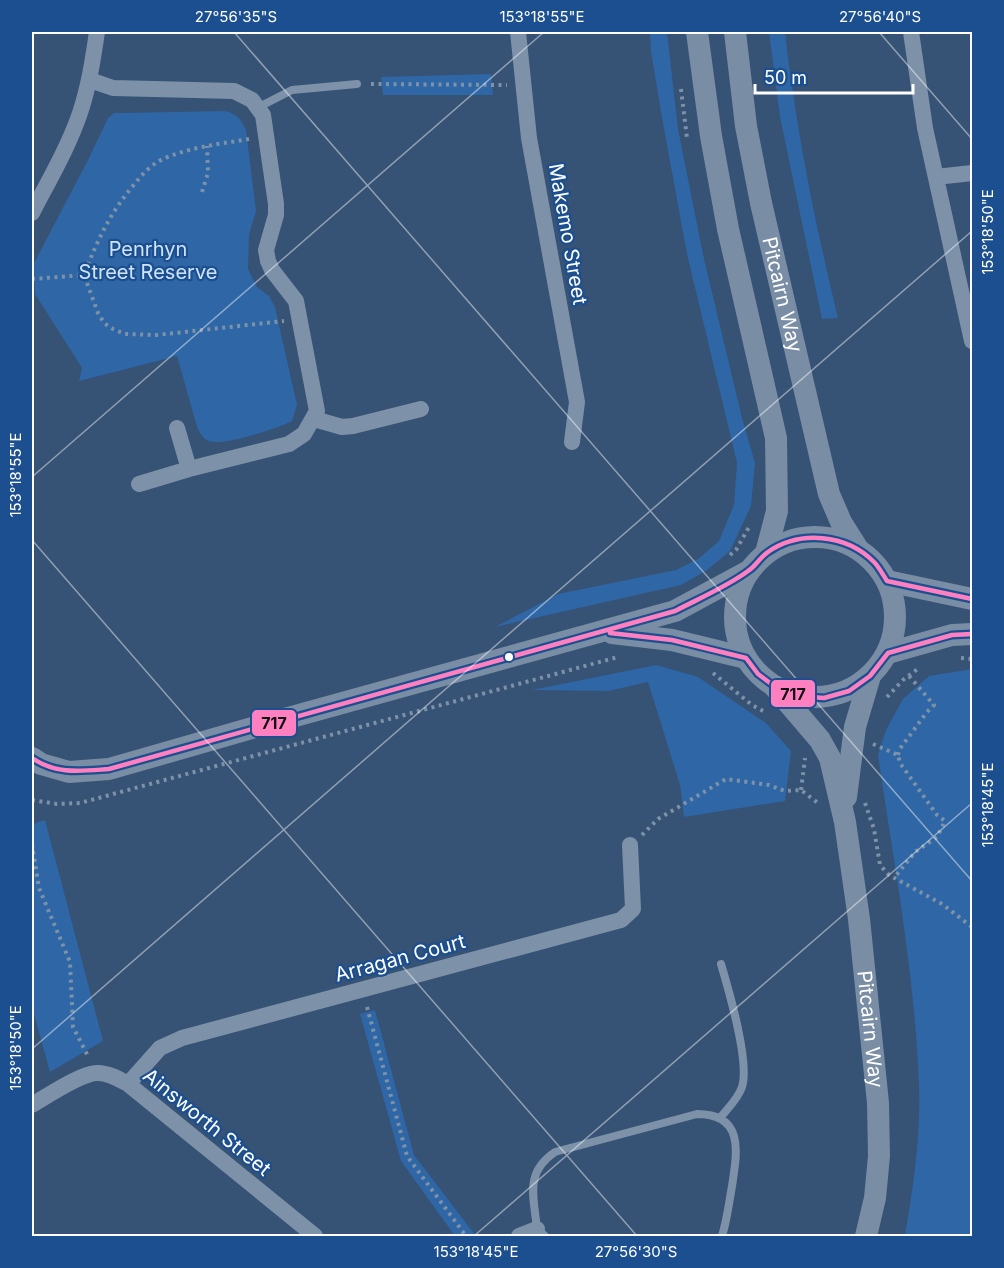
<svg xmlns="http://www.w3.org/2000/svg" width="1004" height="1268" font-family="Inter,sans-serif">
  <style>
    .green { fill: #2f66a5 }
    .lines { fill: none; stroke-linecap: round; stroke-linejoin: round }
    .path { stroke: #7d92a8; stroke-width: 4; stroke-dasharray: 3 4.5; stroke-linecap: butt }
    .lane { stroke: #7d92a8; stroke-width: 8 }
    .street { stroke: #7d92a8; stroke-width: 16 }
    .secondary { stroke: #798da4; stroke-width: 22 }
    .bus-1-casing { stroke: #1b4f8f; stroke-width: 9 }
    .bus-1 { stroke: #ff80c0; stroke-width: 4.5 }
    .ticks { fill: none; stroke: #fff; stroke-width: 1.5; stroke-opacity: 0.45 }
    .bus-dot { fill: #fff; stroke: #1b4f8f; stroke-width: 2 }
    .labels { text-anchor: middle; stroke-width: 4.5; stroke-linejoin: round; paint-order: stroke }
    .street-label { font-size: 20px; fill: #fff; stroke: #1b4f8f }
    .park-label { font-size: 20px; fill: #cfe3fa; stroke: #1b4f8f }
    .line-badge { stroke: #1b4f8f; stroke-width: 2 }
    .pale-badge-label { font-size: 16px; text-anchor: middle; font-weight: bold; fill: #111 }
    .neatline { fill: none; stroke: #fff; stroke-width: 2 }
    .ticks-label { font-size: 15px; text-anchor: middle; fill: #fff }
  </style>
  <rect width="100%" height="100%" fill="#365274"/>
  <!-- green -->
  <path class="green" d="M650 32H667L678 129 704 259 742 418 755 463 751 506 730 551 707 570 681 585 495 627 558 594 676 570 698 559 719 541 734 505 737 463 687 254 662 118 651 51Z
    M769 32H785C796 129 815 223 838 318L822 319 780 117Z
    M491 74 493 95H383L381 77Z
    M225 111C237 114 241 119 246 130L256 211 249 235 248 269 257 287 269 296 275 307 297 405 292 421C279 428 222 447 209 441 203 439 200 433 197 427L177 356 79 381 82 368 35 294 34 263 87 162 108 118 114 113H123Z
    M656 665 698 677 766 723 791 751 785 801 684 817 680 785 648 682 608 691 532 690Z
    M972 669V1236H905C913 1187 921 1137 919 1086 915 975 894 865 878 755L886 730 903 699 929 676Z
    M45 820 103 1041 50 1072 32 1007V824Z
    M375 1010 414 1155 476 1236H455L401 1161 360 1014Z"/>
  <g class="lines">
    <!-- path -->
    <path class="path" d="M371 84 507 85
      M681 89 687 138
      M249 139C220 144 190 147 163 159 150 165 141 176 132 187 109 215 97 241 84 275L98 313 104 323 113 329 125 334 157 335 284 321
      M202 192 208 173 207 146
      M32 279 84 275
      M730 555 736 550 749 527
      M961 658 972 659
      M713 673 752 705 767 713
      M887 697 903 680 919 668
      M873 744 898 755 900 763 937 815 945 821 937 837 915 852 894 878
      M898 755 899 750 927 712 934 705 909 676
      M801 790 805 758
      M32 800 57 804 80 803 618 657
      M865 803 874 829 880 865 889 875 942 904 972 927
      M642 835 658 819 726 779 769 785 785 791 801 790 818 803
      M32 844 39 888 70 962 73 1027 88 1056
      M367 1007 407 1156 466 1236"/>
    <!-- lane -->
    <path class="lane" d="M259 107 292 90 357 84
      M720 1118C728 1108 738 1099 742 1087 750 1062 729 991 721 964
      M545 1236 537 1229C534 1197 524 1173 555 1152L697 1114C745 1114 737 1153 732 1186 729 1203 727 1220 722 1236"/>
    <!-- street -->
    <path class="street" d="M518 32 529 138 577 402 572 442
      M911 32 925 128 972 341
      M90 80 113 88 234 91 252 100 263 115 276 204V215L266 250 268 261 272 270 296 301 317 411 304 434 289 444 189 469 177 428
      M936 177 972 173
      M32 213C49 180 68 148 80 113 89 86 93 59 97 32
      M314 419 342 427 353 426 421 409
      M139 484 189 469
      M128 1084 160 1048 182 1038 621 920 633 909 630 845
      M32 1105C47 1096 80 1074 96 1073 107 1072 119 1079 128 1084L315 1236
      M519 1236 537 1229"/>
    <!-- secondary -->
    <g class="secondary">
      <path d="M697 32 711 136 728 229 776 438 777 511 766 553"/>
      <path id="s1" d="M735 32 746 126 761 203 829 494 841 522 858 549"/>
      <circle cx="815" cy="617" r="80"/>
      <path d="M887 581 972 599"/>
      <path d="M612 633 672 640 746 658"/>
      <path d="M888 653 952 635 972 634"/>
      <path id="s2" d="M774 686 820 740 830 758 845 822 859 919 878 1103 879 1156 875 1198 866 1236"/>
      <path d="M32 758 41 764 69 772 109 769 252 728 675 611 749 571"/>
      <path d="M846 797 855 727 870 676"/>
    </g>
    <defs>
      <path id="bus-1" d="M610 633 672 640 746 658 758 674 774 686 798 696 824 698 849 691 870 676 888 653 952 635 972 634
        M32 758C57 775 81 771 109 769L675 611C698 599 728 586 748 571 756 566 760 557 768 552 800 530 846 534 874 562 879 567 883 575 887 581L972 599"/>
    </defs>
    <!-- bus-1 casing -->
    <use href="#bus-1" class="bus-1-casing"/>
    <!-- bus-1 -->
    <use href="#bus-1" class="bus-1"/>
  </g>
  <!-- ticks -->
  <path class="ticks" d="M234 32 972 881M879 32 972 139M32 477 544 32M32 540 637 1236M32 1049 972 231M474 1236 972 803"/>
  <!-- markers -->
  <circle class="bus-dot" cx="509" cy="657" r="5"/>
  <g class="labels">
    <!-- street labels -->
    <g class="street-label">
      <text transform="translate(568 234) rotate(80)" y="7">Makemo Street</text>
      <text dy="7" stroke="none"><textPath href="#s1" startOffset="267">Pitcairn Way</textPath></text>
      <text transform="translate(400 958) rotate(-15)" y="7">Arragan Court</text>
      <text dy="7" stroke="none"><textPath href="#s2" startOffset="366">Pitcairn Way</textPath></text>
      <text transform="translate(207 1122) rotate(39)" y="7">Ainsworth Street</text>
    </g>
    <!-- park labels -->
    <g class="park-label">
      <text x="148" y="256">Penrhyn<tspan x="148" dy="23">Street Reserve</tspan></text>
    </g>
  </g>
  <g class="line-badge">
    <rect x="770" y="679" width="46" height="29" rx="6" fill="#ff80c0"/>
    <rect x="251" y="709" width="46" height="28" rx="6" fill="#ff80c0"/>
  </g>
  <g class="pale-badge-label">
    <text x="793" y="700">717</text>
    <text x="274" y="729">717</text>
  </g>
  <!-- border -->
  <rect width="1004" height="1268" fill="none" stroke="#1b4f8f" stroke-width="66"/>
  <!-- scale -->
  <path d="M755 84v9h158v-9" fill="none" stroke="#ffffff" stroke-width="3"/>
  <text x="764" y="84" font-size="18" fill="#ffffff" stroke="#1b4f8f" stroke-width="4.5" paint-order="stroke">50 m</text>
  <rect x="33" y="33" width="938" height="1202" class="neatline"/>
  <g class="ticks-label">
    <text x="236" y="22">27°56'35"S</text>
    <text x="542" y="22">153°18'55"E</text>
    <text x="880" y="22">27°56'40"S</text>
    <text transform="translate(988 232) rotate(-90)" y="5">153°18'50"E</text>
    <text transform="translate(16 475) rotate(-90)" y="5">153°18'55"E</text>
    <text transform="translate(988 805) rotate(-90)" y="5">153°18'45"E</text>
    <text transform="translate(16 1048) rotate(-90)" y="5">153°18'50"E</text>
    <text x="476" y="1257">153°18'45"E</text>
    <text x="636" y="1257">27°56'30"S</text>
  </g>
</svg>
